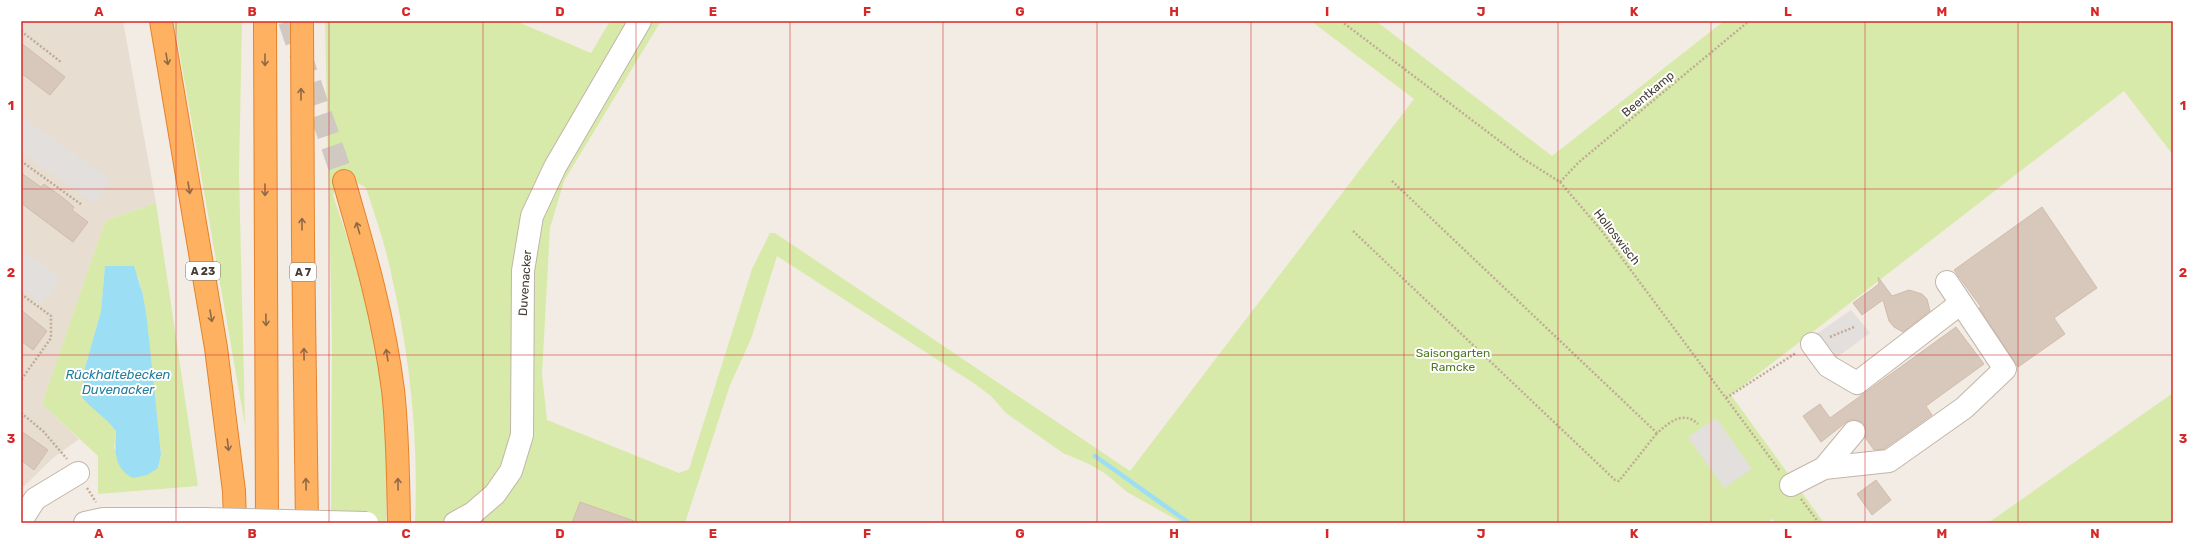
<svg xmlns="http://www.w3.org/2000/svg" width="2194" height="544" font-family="Rubik,sans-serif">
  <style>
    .residential { fill: #e7ddd1 }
    .green { fill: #d7eaaa; fill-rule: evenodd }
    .parking { fill: #e3dfdc }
    .water { fill: #9cdef4 }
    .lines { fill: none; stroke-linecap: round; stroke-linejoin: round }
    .stream { stroke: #9cdef4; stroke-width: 4.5 }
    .building { fill: #d8c8bb; stroke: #d0bcab }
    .highway-tunnel { stroke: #d0c9c1; stroke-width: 22; stroke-dasharray: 22 11; stroke-linecap: butt }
    .minor-casing { stroke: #c2b5a9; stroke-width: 24 }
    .highway-casing { stroke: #e5822b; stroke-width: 24 }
    .path { stroke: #c1ab96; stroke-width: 2.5; stroke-dasharray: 2 2; stroke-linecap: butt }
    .minor { stroke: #fff; stroke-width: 22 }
    .highway { stroke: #ffb162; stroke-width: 22 }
    .minor-bridge-casing { stroke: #c2b5a9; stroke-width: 24; stroke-linecap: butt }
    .minor-bridge { stroke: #fff; stroke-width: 22 }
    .oneway { stroke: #8f6a46 }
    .grid { fill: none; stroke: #d62828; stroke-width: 1; stroke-opacity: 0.55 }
    .labels { text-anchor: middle; stroke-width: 4; stroke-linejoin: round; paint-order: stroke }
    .shield { fill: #fff; stroke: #7d7670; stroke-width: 1 }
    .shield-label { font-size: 11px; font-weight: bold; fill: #453b33 }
    .street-label { font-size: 12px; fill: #453b33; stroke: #fff }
    .park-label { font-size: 12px; fill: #527924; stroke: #fff }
    .water-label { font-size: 13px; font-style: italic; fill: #247e9d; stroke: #fff }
    .neatline { fill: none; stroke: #d62828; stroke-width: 1.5 }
    .grid-label { font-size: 13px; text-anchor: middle; font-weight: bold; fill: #d62828 }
  </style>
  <rect width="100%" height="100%" fill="#f3ece4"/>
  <!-- residential -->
  <path class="residential" d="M21 21H123L156 203 105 221 42 404 79 439 53 458 21 489Z"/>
  <!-- green -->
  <path class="green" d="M174 21H242L239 174 245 425Z
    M325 21H516L591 53 610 21H661L564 181 550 228 542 374 547 420 679 473 689 469 752 269 770 233H775L1130 471 1414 99 1311 21H1376L1552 156 1724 21H2173V155L2124 91 1731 395 1824 523H1776L1773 519 1767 523H1182L1127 492 1106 474 1089 464 1063 453 1006 413 991 396 975 384 777 256 751 339 730 385 685 523H415C419 435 409 349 389 264 383 238 374 213 366 188L351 179 338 184 333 195C348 240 364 285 373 332 386 394 388 460 386 523H331L332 341Z
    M156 203 198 486 98 494V456L42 404 105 221ZM105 267 138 277 143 295 161 453 158 468 114 449 116 431 106 417 81 396 85 368 101 311Z
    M2173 393V523H1988Z"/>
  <!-- parking -->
  <path class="parking" d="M21 116 111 179 94 203 21 152Z
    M21 249 61 278 42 304 21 288Z
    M1851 310 1870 333 1821 369 1802 344Z
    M1716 418 1752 469 1724 488 1688 437Z"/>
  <!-- water -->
  <path class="water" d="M105 266H134L143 295 147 320 161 454 158 468 147 475 133 478C113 468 115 450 116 431 105 416 92 410 81 396L85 368 101 311Z"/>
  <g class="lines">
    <!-- stream -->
    <path class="stream" d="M1095 456 1189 523"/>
  </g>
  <!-- building -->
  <path class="building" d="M21 43 65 77 50 95 21 73Z
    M21 173 41 187 44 184 62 197 74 207 72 210 88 222 73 242 21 203Z
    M2042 207 2097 288 2054 318 2065 334 2018 367 1979 308 1981 307 1954 270Z
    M1878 277 1892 296 1909 290 1922 294 1927 299 1930 311 1903 332 1894 327 1889 321 1883 300 1862 315 1853 303 1879 284Z
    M21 310 47 331 33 350 21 341Z
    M1956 327 1984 364 1926 406 1932 415 1884 449 1874 450 1865 437 1866 427 1862 422 1856 420H1849L1821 442 1803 416 1820 404 1830 418Z
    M21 431 48 450 34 470 21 460Z
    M1876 480 1891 500 1872 515 1857 494Z
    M580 502 634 521 633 523H572Z"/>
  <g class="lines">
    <!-- highway-tunnel -->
    <path class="highway-tunnel" d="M289 21 344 181"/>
    <defs>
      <path id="minor" d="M1812 344 1828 366 1857 383 1961 303
        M1824 468 1854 432
        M1791 485 1824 468 1889 461 1964 408 2005 369 1947 282
        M21 521 35 499 78 473
        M85 523 103 519H204
        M455 523 473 513 495 494 511 471 522 435 523 271 532 216 555 167 640 21"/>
      <path id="highway" d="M161 21 216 348 234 491 235 523
        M265 21 267 523
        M302 21 303 242 307 523
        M344 181C364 250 384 318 393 390 398 434 398 479 399 523"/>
    </defs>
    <!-- minor casing -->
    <use href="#minor" class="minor-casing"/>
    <!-- highway casing -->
    <use href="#highway" class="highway-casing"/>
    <!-- path -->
    <path class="path" d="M1341 21 1522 158 1560 182 1601 230 1780 471
      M21 31 61 62
      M21 161 82 205
      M1392 181 1657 433C1670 422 1683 410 1698 424
      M1560 182 1579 162 1749 21
      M1353 231 1615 480 1619 481 1657 433
      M21 294 51 316V338L21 380
      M1830 337 1854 327
      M1726 398 1796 353
      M21 413 43 431 67 459
      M87 488 96 502
      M1801 499 1819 523"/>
    <!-- minor -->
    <use href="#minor" class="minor"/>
    <!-- highway -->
    <use href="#highway" class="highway"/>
    <defs>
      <path id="minor-bridge" d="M204 519 367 523"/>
    </defs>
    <!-- minor-bridge casing -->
    <use href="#minor-bridge" class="minor-bridge-casing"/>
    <!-- minor-bridge -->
    <use href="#minor-bridge" class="minor-bridge"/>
  </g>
  <!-- one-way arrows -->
  <defs><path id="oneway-shaft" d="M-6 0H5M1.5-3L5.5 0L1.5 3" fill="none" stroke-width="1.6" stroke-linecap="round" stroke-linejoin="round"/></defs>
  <g class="oneway">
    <use href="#oneway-shaft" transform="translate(167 59) rotate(80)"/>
    <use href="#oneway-shaft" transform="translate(265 60) rotate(90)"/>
    <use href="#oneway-shaft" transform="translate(301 94) rotate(-90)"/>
    <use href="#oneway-shaft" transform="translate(189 188) rotate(80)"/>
    <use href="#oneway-shaft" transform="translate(265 190) rotate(90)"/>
    <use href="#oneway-shaft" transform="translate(302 224) rotate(-90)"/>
    <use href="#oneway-shaft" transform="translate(358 228) rotate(-106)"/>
    <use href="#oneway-shaft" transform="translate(211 316) rotate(80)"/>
    <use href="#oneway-shaft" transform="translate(266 320) rotate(89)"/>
    <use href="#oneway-shaft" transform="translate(304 354) rotate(-91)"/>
    <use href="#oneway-shaft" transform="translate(387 355) rotate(-99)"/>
    <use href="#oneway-shaft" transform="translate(228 445) rotate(83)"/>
    <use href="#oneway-shaft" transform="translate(306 484) rotate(-91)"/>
    <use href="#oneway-shaft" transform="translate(398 484) rotate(-91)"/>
  </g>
  <!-- grid -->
  <path class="grid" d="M176 21V523M329 21V523M483 21V523M636 21V523M790 21V523M943 21V523M1097 21V523M1251 21V523M1404 21V523M1558 21V523M1711 21V523M1865 21V523M2018 21V523M21 189H2173M21 355H2173"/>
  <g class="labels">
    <!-- shield labels -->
    <g class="shield">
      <rect x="186" y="262" width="34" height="18" rx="3"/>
      <rect x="290" y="263" width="26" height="18" rx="3"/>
    </g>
    <g class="shield-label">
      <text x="203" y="275">A 23</text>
      <text x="303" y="276">A 7</text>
    </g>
    <!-- street labels -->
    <g class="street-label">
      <text transform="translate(1648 94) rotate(-40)" y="4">Beentkamp</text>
      <text transform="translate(1617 237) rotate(52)" y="4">Holloswisch</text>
      <text transform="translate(525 283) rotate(-86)" y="4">Duvenacker</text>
    </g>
    <!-- park labels -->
    <g class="park-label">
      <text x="1453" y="357">Saisongarten<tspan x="1453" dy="14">Ramcke</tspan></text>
    </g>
    <!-- water labels -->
    <g class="water-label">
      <text x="118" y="379">Rückhaltebecken<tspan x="118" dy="15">Duvenacker</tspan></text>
    </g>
  </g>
  <!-- border -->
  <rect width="2194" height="544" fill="none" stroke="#ffffff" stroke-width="44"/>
  <rect x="22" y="22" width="2150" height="500" class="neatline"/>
  <g class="grid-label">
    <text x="99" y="16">A</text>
    <text x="252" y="16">B</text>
    <text x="406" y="16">C</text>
    <text x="560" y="16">D</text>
    <text x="713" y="16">E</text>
    <text x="867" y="16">F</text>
    <text x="1020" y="16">G</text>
    <text x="1174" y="16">H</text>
    <text x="1327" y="16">I</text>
    <text x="1481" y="16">J</text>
    <text x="1634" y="16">K</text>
    <text x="1788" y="16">L</text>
    <text x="1942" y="16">M</text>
    <text x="2095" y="16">N</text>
    <text x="11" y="110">1</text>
    <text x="2183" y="110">1</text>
    <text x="11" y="277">2</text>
    <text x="2183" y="277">2</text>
    <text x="11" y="443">3</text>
    <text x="2183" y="443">3</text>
    <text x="99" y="538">A</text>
    <text x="252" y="538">B</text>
    <text x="406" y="538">C</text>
    <text x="560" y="538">D</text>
    <text x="713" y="538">E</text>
    <text x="867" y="538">F</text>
    <text x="1020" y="538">G</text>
    <text x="1174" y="538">H</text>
    <text x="1327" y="538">I</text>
    <text x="1481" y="538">J</text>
    <text x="1634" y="538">K</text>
    <text x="1788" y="538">L</text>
    <text x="1942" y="538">M</text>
    <text x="2095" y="538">N</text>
  </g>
</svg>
